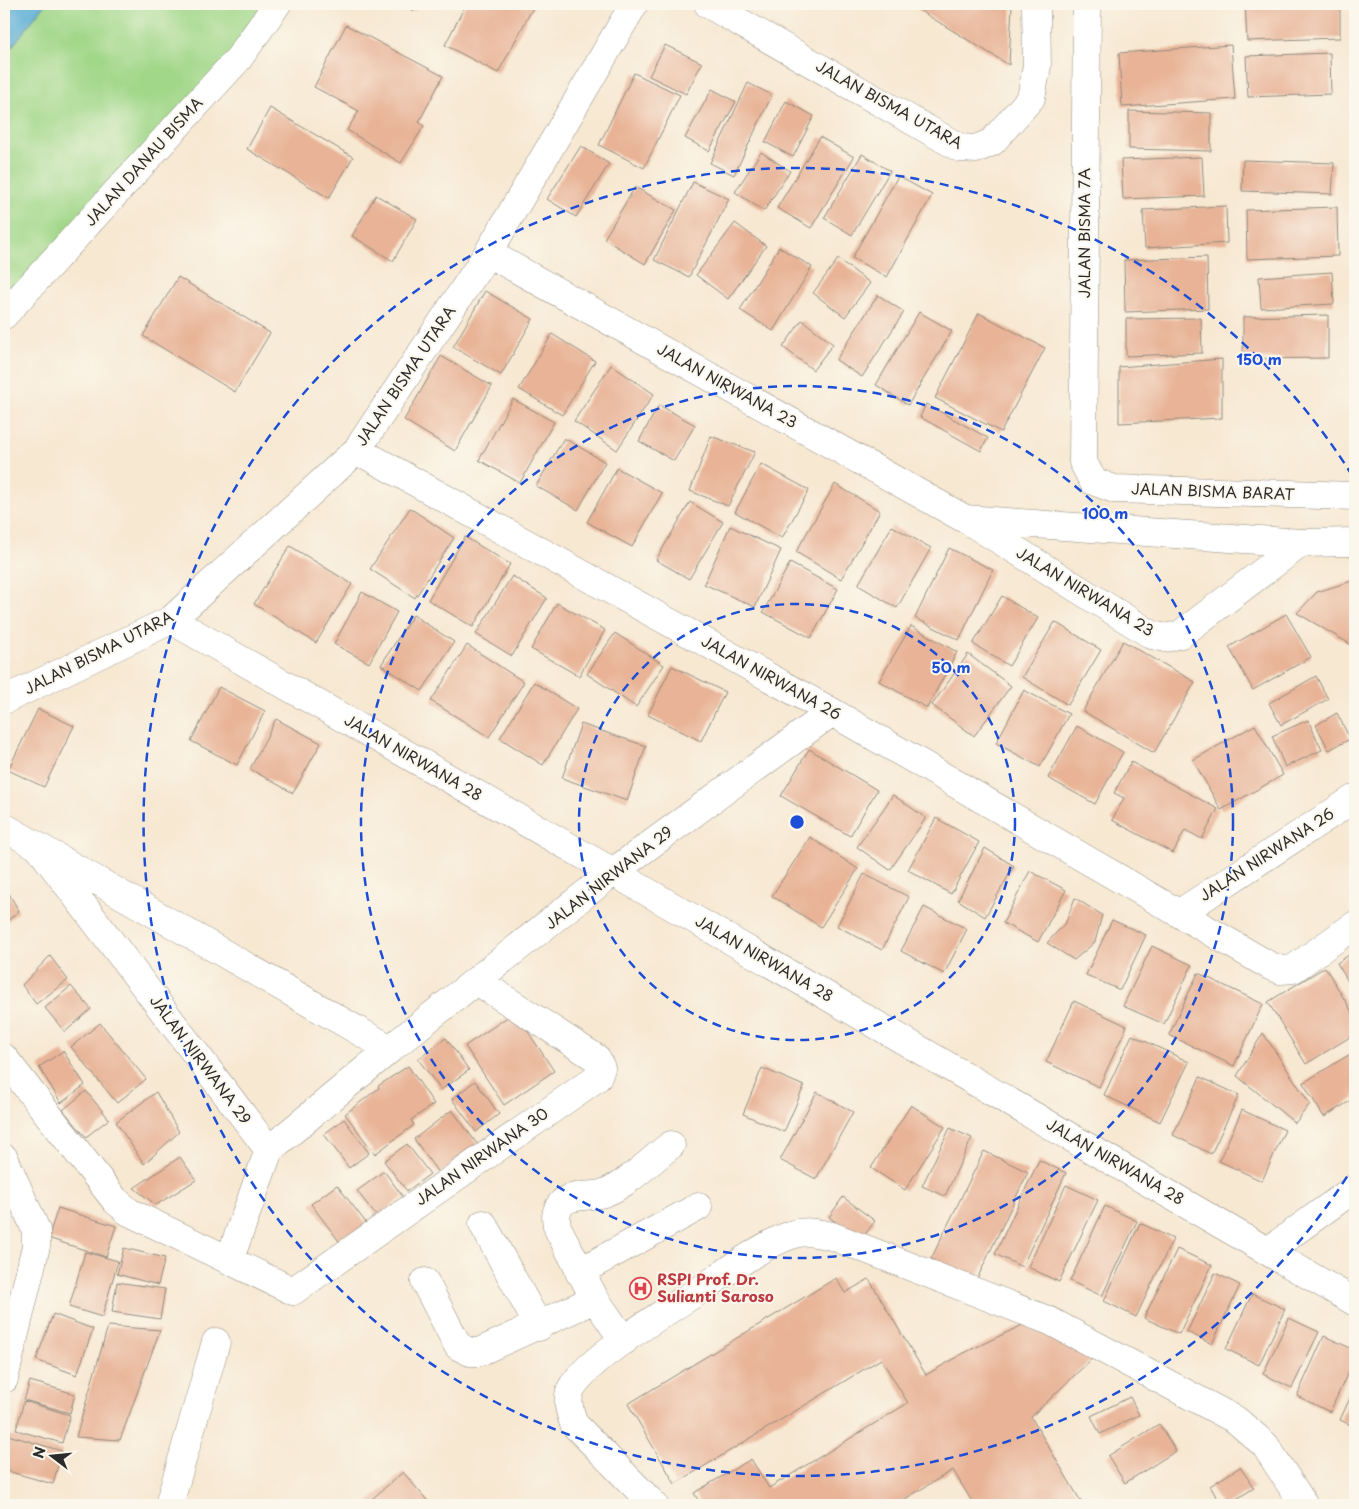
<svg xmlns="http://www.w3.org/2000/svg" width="1359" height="1509" font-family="'Playpen Sans',sans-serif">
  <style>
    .green { fill: #a0d788; stroke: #66815a }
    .water { fill: #5aadd5; stroke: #426c80 }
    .building { fill: #e8b396 }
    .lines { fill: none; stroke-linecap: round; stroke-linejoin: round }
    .minor-casing { stroke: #918a7e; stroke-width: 29 }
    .minor { stroke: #fff; stroke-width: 28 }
    .ring { fill: none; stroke: #1d4ed8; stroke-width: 2.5; stroke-dasharray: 9 6 }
    .labels { text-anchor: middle; stroke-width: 4; stroke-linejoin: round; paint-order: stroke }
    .street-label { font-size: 15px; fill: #2b2b2b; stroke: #fbf7ec }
    .health-label { font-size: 15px; font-weight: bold; fill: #be3a42; stroke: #fbf7ec; text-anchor: start }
    .centre { fill: #1d4ed8; stroke: #fbf7ec; stroke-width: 2.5 }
    .ring-label { font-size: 15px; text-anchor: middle; font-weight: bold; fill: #1d4ed8; stroke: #fbf7ec; stroke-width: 4; stroke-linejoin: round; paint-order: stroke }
  </style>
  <rect width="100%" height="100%" fill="#fbf7ec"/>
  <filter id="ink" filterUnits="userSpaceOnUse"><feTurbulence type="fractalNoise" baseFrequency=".02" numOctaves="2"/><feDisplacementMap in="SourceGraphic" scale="10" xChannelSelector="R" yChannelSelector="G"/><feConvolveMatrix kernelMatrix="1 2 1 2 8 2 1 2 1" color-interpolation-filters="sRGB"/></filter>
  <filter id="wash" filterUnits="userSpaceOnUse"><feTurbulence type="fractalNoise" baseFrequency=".0096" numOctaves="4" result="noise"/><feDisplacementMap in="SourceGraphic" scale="20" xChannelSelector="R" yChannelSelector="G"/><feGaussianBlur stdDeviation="1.12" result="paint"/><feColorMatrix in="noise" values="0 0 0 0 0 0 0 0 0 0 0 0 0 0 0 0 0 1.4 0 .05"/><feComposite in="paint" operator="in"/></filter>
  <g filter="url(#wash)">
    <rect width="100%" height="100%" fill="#f7e8d2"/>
    <!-- green -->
    <path class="green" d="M45 4H277L4 315V57Z"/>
    <!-- water -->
    <path class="water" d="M4 4H45L4 57Z"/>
    <g id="blocks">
      <!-- building -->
      <path class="building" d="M399 4H419L415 11Z
        M466 4H535L498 73 445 45Z
        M909 4H1012L1009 65Z
        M1245 4H1340V38L1247 41Z
        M346 25 443 76 419 122 424 126 401 163 347 130 359 111 314 87Z
        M665 45 702 63 686 94 649 76Z
        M1231 45 1235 99 1122 107 1119 53Z
        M1330 53 1331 94 1248 97 1246 56Z
        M634 73 680 95 644 168 599 145Z
        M748 83 772 95 734 175 710 163Z
        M712 89 736 102 709 151 685 138Z
        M786 101 814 116 793 157 765 142Z
        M270 108 353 157 329 198 247 149Z
        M1129 111 1211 113V151L1129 149Z
        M820 137 854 157 811 228 777 208Z
        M581 146 609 164 576 217 547 199Z
        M761 152 790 171 764 211 735 192Z
        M862 154 890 171 852 235 824 218Z
        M1202 157 1204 196 1123 199 1121 160Z
        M1243 160 1334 163 1332 194 1242 191Z
        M898 176 932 195 887 277 852 258Z
        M693 182 729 199 689 277 654 260Z
        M635 187 676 210 645 264 604 239Z
        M376 195 417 219 393 261 352 236Z
        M1226 206 1227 243 1145 248 1143 210Z
        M1337 207 1338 256 1247 259 1246 210Z
        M735 223 766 246 728 299 696 275Z
        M779 247 812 267 773 331 740 310Z
        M1207 257 1208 309 1125 312 1124 260Z
        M838 259 870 283 845 317 813 293Z
        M1332 272 1334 304 1261 308 1259 277Z
        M178 277 270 333 235 392 143 336Z
        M485 291 533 319 501 375 453 347Z
        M878 295 904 312 862 377 836 360Z
        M919 312 952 331 908 405 876 385Z
        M979 313 1045 348 1001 432 935 398Z
        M1328 315V358L1243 359V317Z
        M1201 318 1202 353 1126 356V319Z
        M802 320 833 344 813 370 783 347Z
        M552 334 595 361 562 415 519 389Z
        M441 356 492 386 455 451 404 420Z
        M1222 359V418L1119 423V367Z
        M611 365 654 394 617 450 574 421Z
        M513 399 554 422 520 483 479 460Z
        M926 404 988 438 981 451 920 417Z
        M659 405 695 425 674 461 639 441Z
        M711 436 755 452 728 506 690 491Z
        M564 438 605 462 578 510 536 486Z
        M761 464 809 490 782 538 735 512Z
        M617 468 662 493 632 547 587 522Z
        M835 484 880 511 841 579 796 552Z
        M690 502 723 522 689 579 656 560Z
        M410 508 454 538 415 598 370 569Z
        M730 526 781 550 755 607 704 584Z
        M892 526 931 548 897 608 858 585Z
        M465 537 510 564 473 627 428 600Z
        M290 546 352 584 316 643 254 604Z
        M949 548 993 570 959 640 915 618Z
        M790 563 838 589 811 638 763 612Z
        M512 576 547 598 512 656 476 634Z
        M1355 580V647L1297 613 1317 592Z
        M362 592 397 612 369 663 334 644Z
        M1002 596 1038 618 1009 666 973 644Z
        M557 603 605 630 579 676 531 649Z
        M1286 614 1311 657 1253 690 1229 647Z
        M413 615 454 642 422 691 381 665Z
        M1055 622 1101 650 1068 705 1022 677Z
        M911 626 957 652 927 708 879 681Z
        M615 633 664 665 636 707 587 674Z
        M1123 641 1195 682 1154 753 1083 711Z
        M467 645 524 682 489 737 431 701Z
        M968 654 1011 686 974 736 932 705Z
        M672 666 725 692 701 741 648 715Z
        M1316 676 1328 699 1281 725 1269 703Z
        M534 682 577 709 543 765 500 738Z
        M219 687 265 711 237 765 191 741Z
        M1024 690 1069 714 1040 767 996 743Z
        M38 709 74 726 44 787 8 770Z
        M1337 713 1350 739 1329 750 1316 725Z
        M276 719 321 743 293 793 250 769Z
        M1308 720 1322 750 1285 767 1272 736Z
        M581 724 646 746 627 801 562 778Z
        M1255 725 1283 775 1221 810 1193 760Z
        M1077 726 1123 752 1095 804 1048 778Z
        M809 749 877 790 850 836 781 796Z
        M1131 762 1218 809 1202 839 1185 830 1173 853 1112 820 1124 798 1114 793Z
        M893 795 926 818 890 870 857 847Z
        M936 818 979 842 951 894 908 870Z
        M810 837 858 869 821 927 772 896Z
        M985 848 1014 866 985 917 958 900Z
        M1030 871 1066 890 1038 942 1003 923Z
        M864 874 909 897 882 950 837 926Z
        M4 885 19 911 4 924Z
        M1075 898 1102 915 1095 942 1074 960 1047 943 1066 922Z
        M924 907 967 929 944 974 901 951Z
        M1112 920 1146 935 1120 990 1086 975Z
        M1152 946 1192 965 1164 1024 1123 1006Z
        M1355 951V993L1337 963Z
        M50 956 68 980 36 1004 22 985Z
        M1325 967 1355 1017V1034L1306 1064 1268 1002Z
        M1198 973 1263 1004 1234 1066 1169 1035Z
        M71 986 91 1009 65 1032 45 1008Z
        M1074 1001 1127 1026 1099 1087 1046 1062Z
        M515 1012 554 1071 504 1105 465 1046Z
        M100 1023 146 1079 117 1103 71 1047Z
        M1263 1033 1310 1104 1295 1123 1237 1076Z
        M1132 1035 1189 1062 1160 1122 1104 1095Z
        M446 1038 469 1070 441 1090 418 1059Z
        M63 1051 85 1085 61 1103 39 1067Z
        M1352 1053 1355 1058V1098L1324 1117 1303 1083Z
        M408 1066 434 1104 411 1120 414 1125 375 1154 345 1114 379 1088 378 1086Z
        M762 1068 804 1086 784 1132 743 1114Z
        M1200 1077 1239 1095 1211 1154 1173 1135Z
        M475 1081 499 1114 476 1132 452 1099Z
        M86 1091 109 1119 86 1137 63 1110Z
        M156 1092 179 1132 144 1164 116 1122Z
        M817 1092 853 1112 816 1179 780 1160Z
        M911 1105 945 1127 905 1190 871 1168Z
        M452 1110 478 1145 439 1174 414 1139Z
        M1242 1110 1285 1130 1262 1181 1219 1161Z
        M344 1119 369 1153 349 1168 324 1134Z
        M950 1128 972 1138 945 1196 922 1186Z
        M407 1144 430 1174 407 1191 384 1161Z
        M984 1151 1028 1172 976 1281 931 1259Z
        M180 1157 196 1180 156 1205 134 1188Z
        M1039 1160 1066 1173 1022 1267 995 1254Z
        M384 1171 403 1197 377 1217 357 1191Z
        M337 1185 367 1224 341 1244 311 1204Z
        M1066 1185 1098 1200 1059 1282 1028 1267Z
        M843 1197 875 1221 860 1241 829 1217Z
        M1105 1206 1137 1221 1102 1296 1070 1281Z
        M58 1208 116 1226 106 1257 48 1238Z
        M1140 1223 1173 1239 1136 1317 1104 1301Z
        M124 1248 165 1258 158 1285 117 1274Z
        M1177 1249 1212 1265 1179 1334 1144 1318Z
        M85 1252 118 1261 102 1317 69 1307Z
        M1215 1273 1240 1285 1212 1344 1187 1332Z
        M836 1278 845 1293 869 1279 926 1375 964 1353 1033 1320 1097 1354 1031 1417 1083 1505H974L953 1470 895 1505H791L790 1503 701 1505 694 1493 751 1459 769 1488 908 1403 881 1359 675 1484 628 1404Z
        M117 1282 165 1289 160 1319 112 1312Z
        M1252 1294 1285 1309 1259 1365 1226 1349Z
        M53 1314 93 1329 77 1375 36 1360Z
        M1289 1318 1319 1332 1292 1388 1263 1374Z
        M108 1326 160 1330 120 1440 76 1437Z
        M1324 1336 1355 1350V1357L1330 1412 1297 1396Z
        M30 1381 75 1394 70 1413 24 1400Z
        M1355 1387V1427L1340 1420Z
        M1130 1397 1139 1415 1100 1434 1091 1416Z
        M24 1401 70 1415 62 1443 16 1430Z
        M1159 1424 1176 1451 1125 1483 1108 1456Z
        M8 1435 62 1451 53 1484 4 1470V1451Z
        M1240 1467 1254 1488 1227 1505H1221L1210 1486Z
        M403 1472 431 1505H365Z"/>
    </g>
  </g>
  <g filter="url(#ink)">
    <use href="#blocks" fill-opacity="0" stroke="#918a7e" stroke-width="1"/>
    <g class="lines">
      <defs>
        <path id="minor" d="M708 4 960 148 976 149 992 142 1031 98 1037 66 1036 4
          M1087 4 1083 462 1093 481 1114 489 1355 496
          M488 253 965 519 1301 543 1355 542
          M4 315 239 58 277 4
          M357 450 832 712 1270 966 1281 970 1293 969 1355 925
          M969 521 1152 635 1166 638 1181 634 1301 543
          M171 620 613 872 1355 1302
          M4 700 171 620 357 450 488 253 634 4
          M4 827 390 1049
          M44 854 269 1150
          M1180 913 1355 798
          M4 1058 115 1200 129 1212 293 1291 598 1077 601 1068 596 1058 477 981
          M269 1150 390 1049 613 872 832 712
          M4 1158 36 1230V1246L4 1379
          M483 1224 539 1327
          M1268 1251 1355 1188
          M229 1261 269 1150
          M579 1272 698 1207
          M425 1282 458 1346 470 1352H479L595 1299 624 1341
          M595 1299 558 1229C555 1220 555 1210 562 1203 571 1194 592 1197 604 1193 628 1184 650 1161 671 1145
          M169 1505 216 1342
          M654 1505 574 1424C570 1412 565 1399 572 1387 593 1354 668 1311 703 1288 730 1270 760 1246 791 1235 805 1230 818 1233 832 1236L1050 1321 1236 1420 1265 1445 1304 1505"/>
      </defs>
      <!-- minor casing -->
      <use href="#minor" class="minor-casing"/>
      <!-- minor -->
      <use href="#minor" class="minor"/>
    </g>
  </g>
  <!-- distance rings -->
  <g class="ring">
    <circle cx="797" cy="822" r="218"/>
    <circle cx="797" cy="822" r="436"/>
    <path d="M1355 1164A654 654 0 1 1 1355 480"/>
  </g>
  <!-- icons -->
  <defs>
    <symbol id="hospital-ring" viewBox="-11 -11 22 22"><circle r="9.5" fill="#fbf7ec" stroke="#e0444e" stroke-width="1.5"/><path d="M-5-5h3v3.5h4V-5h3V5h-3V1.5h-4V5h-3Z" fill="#e0444e"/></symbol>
  </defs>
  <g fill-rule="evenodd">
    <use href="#hospital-ring" x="628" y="1276" width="25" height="25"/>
  </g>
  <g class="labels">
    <!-- street labels -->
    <g class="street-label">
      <text transform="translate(889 105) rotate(29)" y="5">JALAN BISMA UTARA</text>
      <text transform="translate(144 162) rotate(-48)" y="5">JALAN DANAU BISMA</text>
      <text transform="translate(1085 233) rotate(-90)" y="5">JALAN BISMA 7A</text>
      <text transform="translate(406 376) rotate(-56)" y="5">JALAN BISMA UTARA</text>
      <text transform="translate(727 386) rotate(29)" y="5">JALAN NIRWANA 23</text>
      <text transform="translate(1213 492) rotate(2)" y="5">JALAN BISMA BARAT</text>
      <text transform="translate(1085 592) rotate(31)" y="5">JALAN NIRWANA 23</text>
      <text transform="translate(99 653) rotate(-27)" y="5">JALAN BISMA UTARA</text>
      <text transform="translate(771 678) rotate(29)" y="5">JALAN NIRWANA 26</text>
      <text transform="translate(413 758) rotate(30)" y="5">JALAN NIRWANA 28</text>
      <text transform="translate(1267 855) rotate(-33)" y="5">JALAN NIRWANA 26</text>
      <text transform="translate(609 878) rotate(-38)" y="5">JALAN NIRWANA 29</text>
      <text transform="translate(764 959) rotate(30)" y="5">JALAN NIRWANA 28</text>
      <text transform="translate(200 1060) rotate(53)" y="5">JALAN NIRWANA 29</text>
      <text transform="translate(482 1157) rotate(-35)" y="5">JALAN NIRWANA 30</text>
      <text transform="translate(1115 1162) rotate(30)" y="5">JALAN NIRWANA 28</text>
    </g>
    <!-- health labels -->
    <g class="health-label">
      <text x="657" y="1285">RSPI Prof. Dr.<tspan x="657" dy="17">Sulianti Saroso</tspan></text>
    </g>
  </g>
  <circle cx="797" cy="822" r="8" class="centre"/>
  <g class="ring-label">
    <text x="1259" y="365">150 m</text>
    <text x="1105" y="519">100 m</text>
    <text x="951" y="673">50 m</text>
  </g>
  <!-- margin -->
  <rect width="1359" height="1509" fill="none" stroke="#fbf7ec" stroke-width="20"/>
  <!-- north arrow -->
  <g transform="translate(52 1456) rotate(286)" stroke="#fbf7ec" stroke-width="4" paint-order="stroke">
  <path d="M0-4L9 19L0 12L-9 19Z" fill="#2b2b2b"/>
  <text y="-8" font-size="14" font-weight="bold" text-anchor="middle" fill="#2b2b2b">N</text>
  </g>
</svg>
